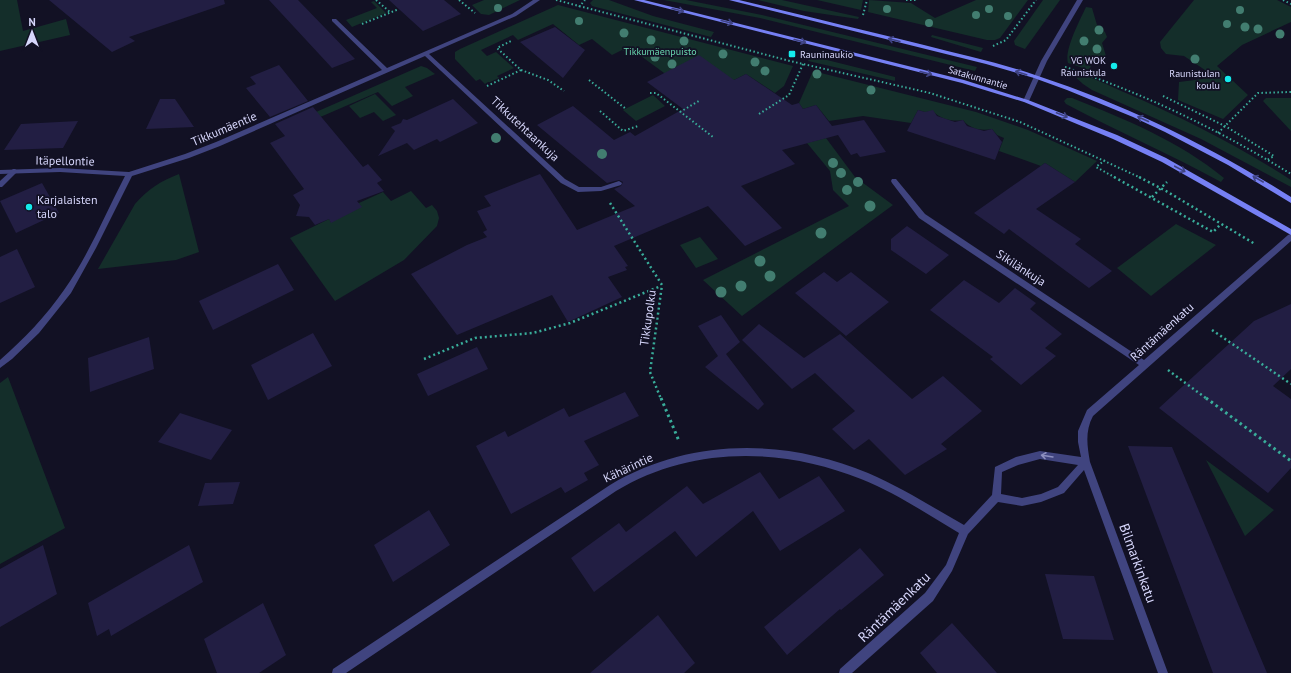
<svg xmlns="http://www.w3.org/2000/svg" width="1291" height="673" font-family="'PT Sans',sans-serif">
  <style>
    .green { fill: #142e2a }
    .building { fill: #221e43 }
    .lines { fill: none; stroke-linecap: round; stroke-linejoin: round }
    .path-far2 { stroke: #39ad9a; stroke-width: 2; stroke-dasharray: 1.5 2.5; stroke-linecap: butt }
    .path-far1 { stroke: #39ad9a; stroke-width: 2.5; stroke-dasharray: 2 3; stroke-linecap: butt }
    .path { stroke: #39ad9a; stroke-width: 3; stroke-dasharray: 2.5 3.5; stroke-linecap: butt }
    .service { fill: #40447f; fill-rule: evenodd }
    .minor { fill: #40447f; fill-rule: evenodd }
    .secondary { fill: #7680f4; fill-rule: evenodd }
    .tree { fill: #427d70 }
    .oneway { stroke: #3f4382 }
    .oneway2 { stroke: #8c8ebe }
    .poi-dot { fill: #14ebeb; stroke: #121124; stroke-width: 1.5 }
    .labels { text-anchor: middle; stroke-width: 3.5; stroke-linejoin: round; paint-order: stroke }
    .far-park-label { font-size: 10px; fill: #69d6af; stroke: #121124 }
    .far-poi-label { font-size: 10px; fill: #d7d7fc; stroke: #121124; text-anchor: end }
    .far-street-label { font-size: 10px; fill: #d7d7fc; stroke: #121124 }
    .street-label { font-size: 12px; fill: #d7d7fc; stroke: #121124 }
    .poi-label { font-size: 12px; fill: #d7d7fc; stroke: #121124; text-anchor: start }
    .near-street-label { font-size: 14px; fill: #d7d7fc; stroke: #121124 }
  </style>
  <rect width="100%" height="100%" fill="#121124"/>
  <!-- green -->
  <path class="green" d="M0 0H17L23 31 66 19 70 35 0 51Z
    M484 0H520L489 15 481 14 472 5Z
    M593 0H609L653 16 714 32 711 37 592 6 590 3Z
    M664 0H686L762 15 977 67 975 71 760 18Z
    M758 0H782L859 17 858 19 804 11Z
    M817 0H863L861 10Z
    M869 0 911 3 935 18 976 0H1028L1000 38 995 40H987L868 12Z
    M1043 0H1060L1025 49 1015 45 1014 41Z
    M1194 0H1277L1291 7V22L1242 45 1217 66 1248 95 1223 119 1178 100 1179 82 1203 79 1205 70 1184 56 1166 54 1161 48 1160 42Z
    M374 1 386 13 352 27 346 20 377 8 371 2Z
    M558 5 793 66 784 86 775 93 746 74 734 80 671 78 634 51 628 54 622 50 612 55 592 39 579 45 553 24 518 40 513 35 481 50 487 56 496 52 514 68 497 76 499 78 490 82H488L485 84 480 79 476 81 455 59V52L460 49Z
    M1086 7 1092 8 1097 25 1105 32 1107 37 1102 43 1106 56 1094 57 1089 66H1091L1089 70 1068 63C1064 50 1080 20 1086 7Z
    M932 35 983 48 981 52 931 37Z
    M811 56 895 77V81L808 61Z
    M421 66 427 68 435 74 405 87 413 96 392 106 378 92 288 131 284 126Z
    M813 71 976 112 1028 130 1097 161 1075 182 1045 163 1041 166 999 151 1004 138 997 135 992 129C981 131 970 129 963 120 952 122 940 119 933 111L925 112 918 110 911 123 863 116 829 121 816 105 803 109 799 103Z
    M1071 73C1090 75 1109 86 1126 93 1183 118 1239 146 1291 180V187L1201 139 1092 90 1083 84Z
    M375 94 396 115 383 121 374 112 360 118 349 106Z
    M653 95 665 106 636 121 623 110Z
    M1067 98H1072C1125 119 1179 141 1224 178L1221 182C1170 154 1117 131 1066 104L1064 101Z
    M1266 98H1291V131L1263 101Z
    M826 138 855 177 893 205 742 316 703 280 849 206 833 190 830 171 807 143Z
    M179 174 199 252 176 260 98 269 135 204C148 189 161 181 179 174Z
    M411 191 426 208 432 205 437 211 439 218 437 226 404 260 335 301 290 238 329 219 331 222 359 203 383 192 391 201Z
    M1176 224 1216 245 1151 296 1117 268Z
    M700 237 718 259 696 268 680 245Z
    M8 377 65 528 0 564V383Z
    M1206 460 1274 510 1245 536Z"/>
  <!-- building -->
  <path class="building" d="M49 0H224L225 4 129 37 135 41 112 52Z
    M269 0H298L355 59 332 68Z
    M389 0H444L461 14 423 31Z
    M555 27 585 50 563 78 520 42Z
    M699 55 734 80 746 74 792 105 799 103 803 109 816 105 832 126 864 120 886 152 860 157 857 153 851 155 838 135 782 150 795 164 741 186 782 228 745 246 708 206 614 246 628 266 625 267 627 270 608 277 622 297 568 322 552 295 457 335 411 274 467 245 487 237 483 232 487 230 477 211 491 206 484 196 540 174 577 230 635 206 614 189 621 186 623 182 619 180 607 183 537 125 573 106 614 140 630 132 635 136 683 109 647 82Z
    M279 65 308 101 270 117 246 88 256 84 250 77Z
    M160 99H175L194 127 146 129Z
    M453 99 478 123 440 142 437 139 414 150 407 143 378 156 395 131 391 127 401 123 403 119 407 120Z
    M313 107 363 167 368 164 382 180 377 183 384 191 357 201 362 207 331 223 329 219 315 225 309 217 296 216 300 205 293 195 304 189 270 143 285 136 275 124Z
    M918 110 925 112 933 110 937 116 955 122 963 120 967 126 984 131 992 129 1002 142 995 160 907 131Z
    M78 121 63 148 4 150 21 124Z
    M1045 163 1075 182 1036 209 1081 239 1075 244 1112 271 1089 288 1009 229 1004 234 974 213Z
    M42 183 59 213 16 233 0 201Z
    M907 226 949 255 926 274 891 250V239Z
    M17 249 35 287 0 303V257Z
    M278 264 294 290 213 330 199 301Z
    M824 272 837 282 851 272 889 302 846 336 795 293Z
    M964 280 999 303 1015 288 1036 303 1030 309 1062 334 1045 348 1056 356 1021 385 990 359 993 357 930 310Z
    M1291 304V369L1273 386 1291 399V468L1268 493 1159 408 1254 321Z
    M721 315 740 342 726 354 764 404 758 410 705 367 718 356 698 326Z
    M759 324 804 358 840 334 912 399 943 376 982 411 941 444 947 449 905 475 869 439 854 450 832 429 855 411 815 373 792 389 742 340Z
    M313 333 332 366 268 400 251 365Z
    M149 337 154 369 90 392 88 358Z
    M477 347 488 369 428 396 417 374Z
    M625 392 639 416 584 441 599 465 584 473 588 480 565 493 561 487 511 514 476 446 505 431 508 437 564 408 569 417Z
    M180 413 232 430 211 460 158 442Z
    M1128 446 1172 447 1267 673H1213Z
    M760 472 779 499 819 476 845 511 780 551 753 511 696 557 675 531 594 592 571 558 619 523 626 532 687 486 703 504Z
    M240 482 233 504 198 506 205 483Z
    M429 510 450 545 393 582 374 545Z
    M43 545 57 594 0 627V569Z
    M189 545 203 582 111 636 109 629 97 636 88 603Z
    M860 548 884 575 841 610 840 609 787 655 764 627Z
    M1045 574 1094 576 1114 640 1063 639Z
    M263 603 286 655 259 673H217L204 639Z
    M658 615 695 663 684 673H590Z
    M952 623 997 673H937L920 653Z"/>
  <g class="lines">
    <!-- path-far2 -->
    <path class="path-far2" d="M376 0 390 12
      M459 0 475 13
      M556 0 790 61 930 93 1020 122 1141 178
      M906 0H918
      M1283 0 1291 4
      M579 7 585 0
      M863 15 867 0
      M362 24 399 9
      M993 46 1006 40 1036 0
      M1065 67C1145 94 1219 130 1291 174
      M521 70 548 80 564 91
      M589 80 626 109
      M487 86 521 70 497 48 511 41
      M650 93H656L713 137
      M1163 96 1225 126 1274 156 1267 160
      M600 111 623 131 638 126
      M680 112 699 101
      M759 114 789 95 803 64
      M1218 133 1258 93 1291 92
      M1105 160 1096 167 1116 178"/>
    <!-- path-far1 -->
    <path class="path-far1" d="M1114 177 1213 232 1221 224
      M1139 177 1166 191 1255 244
      M1152 197 1167 182
      M610 203 662 285 650 372 661 399
      M1212 330 1291 384
      M424 359 475 338 533 333 570 323 661 286
      M1168 370 1207 399"/>
    <!-- path -->
    <path class="path" d="M661 398 679 441
      M1206 398 1291 461"/>
    <!-- service -->
    <path class="service" d="M13 169H15L18 171 2 187H0V181Z"/>
    <!-- minor -->
    <path class="minor" d="M533 0H540L516 16 429 54 565 179 579 187H601L619 181 622 183 621 185 601 191 578 192 561 183 425 56 220 146 189 158 132 176 96 248 71 293 39 333 12 359 0 368V360C24 339 46 316 64 290 89 255 105 214 125 176L60 172 0 174V170L60 168 129 172 185 154 216 142 382 70 332 21V19H336L387 68 512 14Z
      M1077 0H1083L1047 61 1029 101 1028 102H1024L1023 101 1041 61Z
      M892 179H896L925 214 1144 360 1288 235 1291 234V241L1093 416C1085 431 1087 445 1090 462L1168 673H1158L1084 470 1064 493 1041 502 1022 506 998 502 968 534 952 571 933 601 852 673H839L840 669 925 593 946 565 959 533C927 514 896 493 861 479 781 447 691 446 616 491L346 673H332L333 669 610 485C689 438 784 438 868 473 901 487 932 507 964 525L992 495 995 467 1016 457 1040 451 1081 457 1078 442V431L1087 410 1139 365 919 218 892 183 891 181ZM1040 459 1078 465 1058 487 1041 494 1022 498 1001 494 1002 472 1018 465Z"/>
    <!-- secondary -->
    <path class="secondary" d="M634 0H644L964 80 1028 100 1117 135 1166 158 1291 229V235L1162 162 1113 139 1024 102 962 83Z
      M729 0H739C801 15 862 30 924 45 962 55 1001 63 1038 76 1127 105 1211 147 1291 197V203L1228 165 1165 132 1133 117 1067 90 1034 78 986 64Z"/>
  </g>
  <!-- trees -->
  <g class="tree">
    <circle cx="498" cy="8" r="4"/>
    <circle cx="887" cy="9" r="4"/>
    <circle cx="989" cy="9" r="4"/>
    <circle cx="1240" cy="10" r="4"/>
    <circle cx="976" cy="15" r="4"/>
    <circle cx="1008" cy="16" r="4"/>
    <circle cx="579" cy="21" r="4"/>
    <circle cx="929" cy="23" r="4"/>
    <circle cx="1227" cy="24" r="4"/>
    <circle cx="1245" cy="27" r="4.5"/>
    <circle cx="1258" cy="29" r="4.5"/>
    <circle cx="1099" cy="30" r="4.5"/>
    <circle cx="624" cy="33" r="4.5"/>
    <circle cx="1280" cy="34" r="4.5"/>
    <circle cx="651" cy="40" r="4.5"/>
    <circle cx="684" cy="41" r="4.5"/>
    <circle cx="1084" cy="41" r="4.5"/>
    <circle cx="1097" cy="49" r="4.5"/>
    <circle cx="723" cy="54" r="4.5"/>
    <circle cx="655" cy="57" r="4.5"/>
    <circle cx="1195" cy="59" r="4.5"/>
    <circle cx="755" cy="62" r="4.5"/>
    <circle cx="672" cy="64" r="4.5"/>
    <circle cx="765" cy="71" r="4.5"/>
    <circle cx="817" cy="74" r="4.5"/>
    <circle cx="871" cy="90" r="4.5"/>
    <circle cx="496" cy="138" r="5"/>
    <circle cx="602" cy="154" r="5"/>
    <circle cx="833" cy="163" r="5"/>
    <circle cx="841" cy="173" r="5"/>
    <circle cx="858" cy="182" r="5"/>
    <circle cx="847" cy="190" r="5"/>
    <circle cx="870" cy="206" r="5.5"/>
    <circle cx="821" cy="233" r="5.5"/>
    <circle cx="760" cy="261" r="5.5"/>
    <circle cx="770" cy="276" r="5.5"/>
    <circle cx="741" cy="286" r="5.5"/>
    <circle cx="721" cy="292" r="5.5"/>
  </g>
  <!-- one-way arrows -->
  <defs><path id="oneway-shaft" d="M-6 0H5M1.5-3L5.5 0L1.5 3" fill="none" stroke-width="1.6" stroke-linecap="round" stroke-linejoin="round"/></defs>
  <g class="oneway">
    <use href="#oneway-shaft" transform="translate(678 10) rotate(14)"/>
    <use href="#oneway-shaft" transform="translate(727 22) rotate(14)"/>
    <use href="#oneway-shaft" transform="translate(894 40) rotate(-166)"/>
    <use href="#oneway-shaft" transform="translate(800 41) rotate(14)"/>
    <use href="#oneway-shaft" transform="translate(926 73) rotate(14)"/>
    <use href="#oneway-shaft" transform="translate(1021 73) rotate(-162)"/>
    <use href="#oneway-shaft" transform="translate(1062 115) rotate(22)"/>
    <use href="#oneway-shaft" transform="translate(1143 119) rotate(-156)"/>
    <use href="#oneway-shaft" transform="translate(1180 169) rotate(28)"/>
    <use href="#oneway-shaft" transform="translate(1258 179) rotate(-150)"/>
  </g>
  <use class="oneway2" href="#oneway-shaft" transform="translate(1047 456) rotate(-171)"/>
  <!-- markers -->
  <g class="poi-dot">
    <rect x="788" y="50" width="8" height="8" rx="2"/>
    <circle cx="1114" cy="66" r="4"/>
    <circle cx="1228" cy="79" r="4"/>
    <circle cx="29" cy="207" r="4"/>
  </g>
  <g class="labels">
    <!-- far-park labels -->
    <g class="far-park-label">
      <text x="660" y="55">Tikkumäenpuisto</text>
    </g>
    <!-- far-poi labels -->
    <g class="far-poi-label">
      <text x="800" y="58" text-anchor="start">Rauninaukio</text>
      <text x="1106" y="64">VG WOK<tspan x="1106" dy="12">Raunistula</tspan></text>
      <text x="1220" y="77">Raunistulan<tspan x="1220" dy="12">koulu</tspan></text>
    </g>
    <!-- far-street labels -->
    <g class="far-street-label">
      <text transform="translate(978 77) rotate(16)" y="4">Satakunnantie</text>
    </g>
    <!-- street labels -->
    <g class="street-label">
      <text transform="translate(224 129) rotate(-23)" y="4">Tikkumäentie</text>
      <text transform="translate(525 129) rotate(43)" y="4">Tikkutehtaankuja</text>
      <text transform="translate(65 161) rotate(1)" y="4">Itäpellontie</text>
      <text transform="translate(1021 268) rotate(33)" y="4">Sikilänkuja</text>
      <text transform="translate(648 318) rotate(-82)" y="4">Tikkupolku</text>
      <text transform="translate(1162 332) rotate(-42)" y="4">Räntämäenkatu</text>
      <text transform="translate(628 468) rotate(-25)" y="4">Kähärintie</text>
    </g>
    <!-- poi labels -->
    <g class="poi-label">
      <text x="37" y="204">Karjalaisten<tspan x="37" dy="14">talo</tspan></text>
    </g>
    <!-- near-street labels -->
    <g class="near-street-label">
      <text transform="translate(1138 563) rotate(70)" y="5">Bilmarkinkatu</text>
      <text transform="translate(894 607) rotate(-44)" y="5">Räntämäenkatu</text>
    </g>
  </g>
  <!-- north arrow -->
  <g transform="translate(32 32)" stroke="#121124" stroke-width="3" paint-order="stroke">
  <path d="M0-3L7 15L0 10L-7 15Z" fill="#d7d7fc"/>
  <text y="-6" font-size="11" font-weight="bold" text-anchor="middle" fill="#d7d7fc">N</text>
  </g>
</svg>
